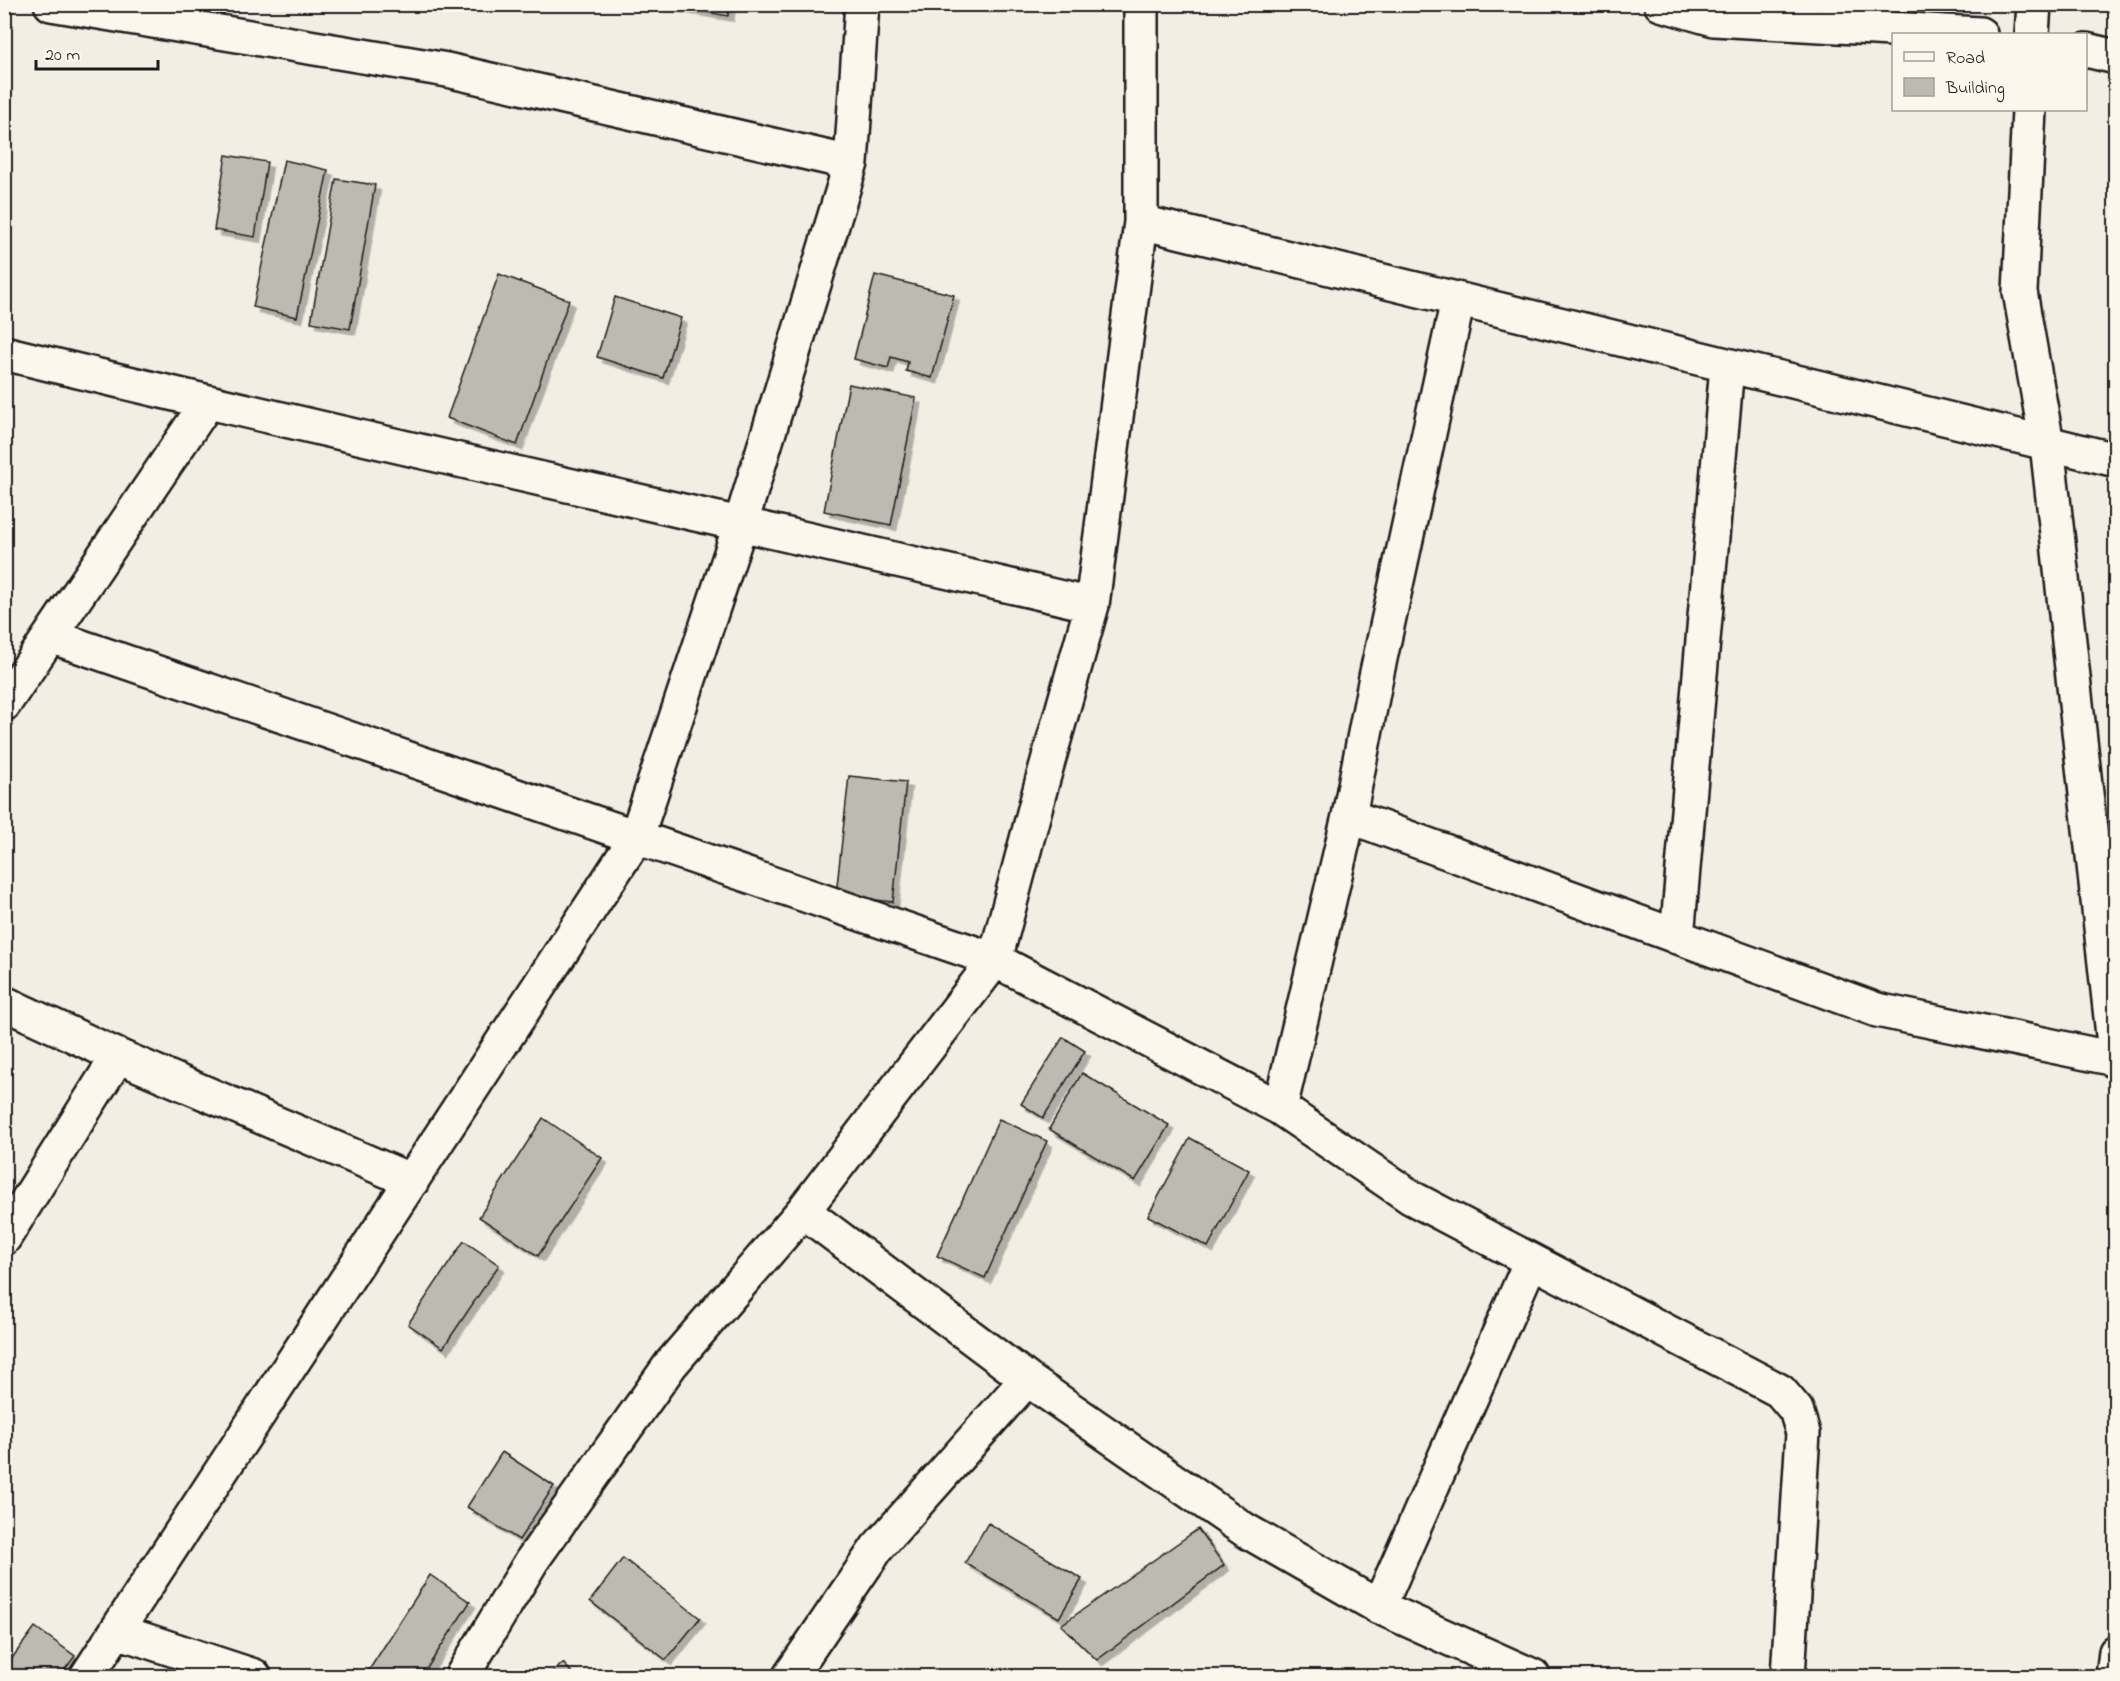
<svg xmlns="http://www.w3.org/2000/svg" width="2120" height="1681" font-family="'Indie Flower',sans-serif">
  <style>
    .building { fill: #bdbab1; stroke: #1c1c1c; stroke-width: 1.5; filter: url(#shadow) }
    .lines { fill: none; stroke-linecap: round; stroke-linejoin: round }
    .street-casing { stroke: #1c1c1c; stroke-width: 38 }
    .secondary-casing { stroke: #1c1c1c; stroke-width: 38 }
    .street { stroke: #fbf7ec; stroke-width: 33 }
    .secondary { stroke: #fbf7ec; stroke-width: 33 }
  </style>
  <defs>
    <filter id="shadow"><feDropShadow dx="5.5" dy="5.5" stdDeviation="0" flood-color="#0004"/></filter>
  </defs>
  <rect width="100%" height="100%" fill="#f2eee4"/>
  <filter id="ink" filterUnits="userSpaceOnUse"><feTurbulence type="fractalNoise" baseFrequency=".0167" numOctaves="2"/><feDisplacementMap in="SourceGraphic" scale="12" xChannelSelector="R" yChannelSelector="G"/><feConvolveMatrix kernelMatrix="1 2 1 2 8 2 1 2 1" color-interpolation-filters="sRGB"/></filter>
  <g filter="url(#ink)">
    <!-- building -->
    <path class="building" d="M660 4H730L728 16Z
      M226 155 267 162 255 237 214 230Z
      M284 160 328 170 297 317 253 307Z
      M336 179 375 185 350 329 311 322Z
      M499 274 569 300 517 445 447 418Z
      M875 275 954 295 932 378 906 371 908 362 891 357 888 368 854 359Z
      M615 297 681 318 663 378 597 357Z
      M849 384 916 398 891 525 824 511Z
      M849 776 906 782 893 902 836 895Z
      M1063 1037 1085 1051 1043 1118 1021 1104Z
      M1082 1073 1169 1125 1135 1181 1049 1129Z
      M543 1118 602 1158 538 1256 479 1217Z
      M999 1119 1047 1141 985 1278 937 1256Z
      M1190 1138 1249 1170 1208 1247 1148 1216Z
      M464 1241 499 1265 443 1348 408 1324Z
      M502 1452 554 1486 519 1540 467 1507Z
      M988 1523 1082 1579 1059 1618 965 1563Z
      M1198 1529 1224 1565 1097 1660 1061 1625Z
      M623 1558 700 1618 666 1660 590 1601Z
      M430 1575 470 1602 422 1676H379L369 1670Z
      M35 1627 75 1656 60 1676H4V1669Z
      M563 1663 575 1676H548Z"/>
    <g class="lines">
      <defs>
        <path id="street" d="M51 4 447 70 851 163
          M1661 4 1714 19 1980 34
          M2086 50 2116 57
          M1141 222 2116 460
          M4 353C366 442 730 520 1092 605
          M50 636 995 960 1280 1108 1412 1198 1780 1391 1796 1410 1803 1433 1788 1676
          M4 704 207 403
          M1349 816 1877 1010 2115 1059
          M1677 937 1727 366
          M4 1003 118 1056 412 1181
          M1280 1108 1349 816 1376 677 1458 300
          M803 1211 1027 1379 1245 1530 1379 1607 1533 1676
          M4 1238 118 1056
          M1379 1607 1531 1261
          M117 1631 254 1676
          M87 1676 636 838 741 523 851 163 862 4
          M462 1676 533 1559 671 1364 803 1211 995 960 1041 786 1092 605 1141 222V4
          M790 1676 877 1548 1027 1379"/>
        <path id="secondary" d="M2032 34 2034 4
          M2029 110 2020 292 2047 444 2116 1062
          M2113 1676 2116 1652"/>
      </defs>
      <!-- street casing -->
      <use href="#street" class="street-casing"/>
      <!-- secondary casing -->
      <use href="#secondary" class="secondary-casing"/>
      <!-- street -->
      <use href="#street" class="street"/>
      <!-- secondary -->
      <use href="#secondary" class="secondary"/>
    </g>
  </g>
  <!-- margin -->
  <rect width="2120" height="1681" fill="none" stroke="#fbf7ec" stroke-width="24"/>
  <rect x="12" y="12" width="2096" height="1657" fill="none" stroke="#1c1c1c" stroke-width="2" filter="url(#ink)"/>
  <!-- legend -->
  <rect x="1892" y="33" width="195" height="78" fill="#fbf7ec" stroke="#a29f99" stroke-width="1.5"/>
  <rect x="1904" y="52" width="30" height="9" fill="#fbf7ec" stroke="#a29f99" stroke-width="1.5"/>
  <text x="1946" y="63" font-size="18" fill="#1c1c1c">Road</text>
  <rect x="1904" y="78" width="30" height="18" fill="#bdbab1" stroke="#a29f99" stroke-width="1.5"/>
  <text x="1946" y="93" font-size="18" fill="#1c1c1c">Building</text>
  <!-- scale -->
  <path d="M36 60v9h122v-9" fill="none" stroke="#1c1c1c" stroke-width="3"/>
  <text x="45" y="60" font-size="18" fill="#1c1c1c" stroke="#fbf7ec" stroke-width="4.5" paint-order="stroke">20 m</text>
</svg>
